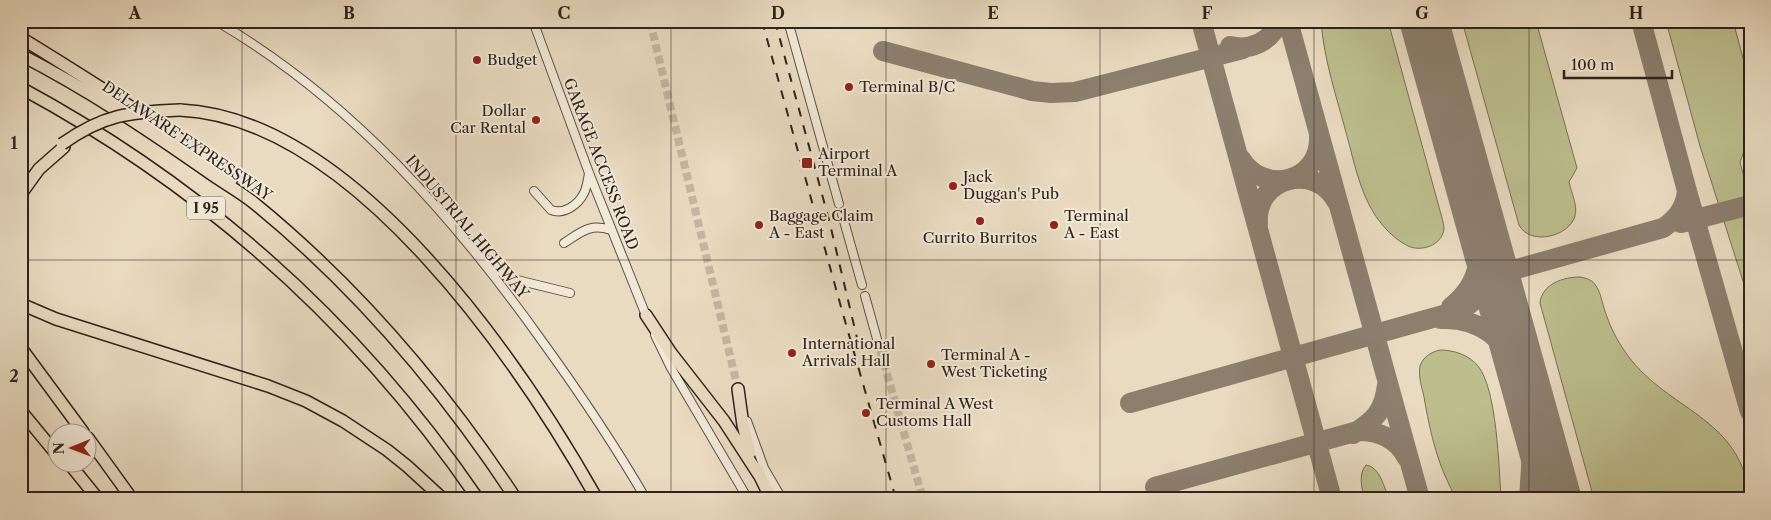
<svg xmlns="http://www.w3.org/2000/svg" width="1771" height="520" font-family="'Libre Caslon Text',serif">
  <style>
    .green { fill: #bdbe8e; stroke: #767055 }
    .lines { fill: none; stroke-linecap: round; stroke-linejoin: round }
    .taxiway { stroke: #8c7f6e; stroke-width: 20 }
    .runway { stroke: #8c7f6e; stroke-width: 49 }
    .tertiary-tunnel { stroke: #c4b6a0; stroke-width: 8; stroke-dasharray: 8 4; stroke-linecap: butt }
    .tertiary-casing { stroke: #5e5145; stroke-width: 10 }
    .motorway-casing { stroke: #2f231c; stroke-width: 14 }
    .tertiary { stroke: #f1e8d7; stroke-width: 8 }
    .motorway { stroke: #e9dbc1; stroke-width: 11 }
    .rail { stroke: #2f231c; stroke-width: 2; stroke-dasharray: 9 9; stroke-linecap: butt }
    .motorway-bridge-casing { stroke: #2f231c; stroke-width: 14; stroke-linecap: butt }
    .motorway-bridge { stroke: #e9dbc1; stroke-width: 11 }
    .grid { fill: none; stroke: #2f231c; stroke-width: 1; stroke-opacity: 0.55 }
    .poi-dot { fill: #8f2418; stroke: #f1e8d7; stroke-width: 2 }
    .labels { text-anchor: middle; stroke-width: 4; stroke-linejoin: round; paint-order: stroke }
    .shield { fill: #f1e8d7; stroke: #695e54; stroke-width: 1 }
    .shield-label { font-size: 14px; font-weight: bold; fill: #2f231c }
    .poi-label { font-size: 15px; fill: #2f231c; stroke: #f1e8d7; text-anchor: start }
    .street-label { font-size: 15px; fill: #2f231c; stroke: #f1e8d7 }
    .neatline { fill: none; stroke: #2f231c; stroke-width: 2 }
    .grid-label { font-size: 16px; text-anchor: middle; font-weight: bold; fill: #2f231c }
  </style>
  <rect width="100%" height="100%" fill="#e9dbc1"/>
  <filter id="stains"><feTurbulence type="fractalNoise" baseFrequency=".004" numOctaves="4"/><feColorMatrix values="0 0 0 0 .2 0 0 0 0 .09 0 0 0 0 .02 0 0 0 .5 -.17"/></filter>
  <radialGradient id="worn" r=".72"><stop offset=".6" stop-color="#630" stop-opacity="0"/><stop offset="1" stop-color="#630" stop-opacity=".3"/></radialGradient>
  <!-- green -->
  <path class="green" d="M1321 21H1388L1442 218C1443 221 1444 226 1444 229 1442 246 1420 252 1408 246 1394 239 1383 227 1375 215 1360 192 1354 162 1347 136 1337 98 1324 61 1321 21Z
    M1462 21H1536L1577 168 1569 182C1571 192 1578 206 1575 216 1569 237 1530 246 1519 225Z
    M1666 21H1733L1750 84V136L1740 162 1750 200V303L1700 146Z
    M1580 277C1586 278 1593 280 1596 286 1601 293 1602 303 1605 311 1611 330 1620 346 1632 361 1675 413 1741 419 1750 499H1594L1540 303C1542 284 1563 277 1580 277Z
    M1440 350C1454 350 1469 355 1478 366 1497 389 1499 468 1501 499H1457C1438 468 1430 432 1424 397 1422 388 1418 376 1420 366 1423 357 1431 352 1440 350Z
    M1366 465C1380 467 1384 487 1389 499H1364C1362 488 1358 474 1366 465Z"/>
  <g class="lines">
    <!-- taxiway -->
    <path class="taxiway" d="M1201 21 1332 499
      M1288 21 1420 499
      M1641 21 1687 191 1750 412
      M1230 46C1250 51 1271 42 1279 21
      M883 51 1032 91 1051 93 1075 92 1243 49
      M1241 159C1264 196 1321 182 1319 136
      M1681 223 1750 205
      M1258 224C1254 178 1315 161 1337 202
      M1451 307C1482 283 1482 253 1479 218
      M1441 319C1482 317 1505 341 1522 374
      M1130 403 1461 310C1479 300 1488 282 1506 272L1663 228C1676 219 1685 209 1687 191
      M1353 434C1375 420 1384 411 1387 385
      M1155 487 1358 431C1378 431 1397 438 1407 458
      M1529 499 1533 436 1532 410"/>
    <!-- runway -->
    <path class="runway" d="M1424 21 1557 499"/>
    <!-- tertiary-tunnel -->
    <path class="tertiary-tunnel" d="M650 21 738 389
      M877 339 923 499"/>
    <defs>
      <path id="tertiary" d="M216 21C350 99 453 216 542 341 579 392 614 444 646 499
        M533 21 589 173 647 318
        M788 21 839 204
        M534 191 551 210C564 215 578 205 584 193 587 187 588 180 589 173
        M842 214 862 285
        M564 243C581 232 590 223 611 230
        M477 251 499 271 509 278 570 293
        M865 296 877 339
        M655 335 671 368 748 499
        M747 421 764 468 782 499"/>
      <path id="motorway" d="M21 38C64 64 106 91 148 118 177 137 206 156 231 181
        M21 55C87 89 147 129 207 171 222 182 239 191 254 203 357 287 443 388 516 499
        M21 88C206 188 359 325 478 499
        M180 110C354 118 519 361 597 499
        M21 194 39 169 64 147
        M21 304 56 319 268 386 306 401 343 421 387 450 407 466 443 499
        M646 315 671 353 724 421 759 475
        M21 348 83 432
        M738 389 743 425 750 453
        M21 411 58 456
        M88 438 132 499
        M68 462 98 499
        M756 468 771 499"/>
    </defs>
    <!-- tertiary casing -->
    <use href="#tertiary" class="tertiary-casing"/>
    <!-- motorway casing -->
    <use href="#motorway" class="motorway-casing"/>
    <!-- tertiary -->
    <use href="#tertiary" class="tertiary"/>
    <!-- motorway -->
    <use href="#motorway" class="motorway"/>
    <!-- rail -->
    <path class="rail" d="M762 21 841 307 896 499
      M775 21 829 220 857 338"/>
    <defs>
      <path id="motorway-bridge" d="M62 144C104 114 130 112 180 110"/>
    </defs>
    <!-- motorway-bridge casing -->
    <use href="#motorway-bridge" class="motorway-bridge-casing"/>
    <!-- motorway-bridge -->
    <use href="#motorway-bridge" class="motorway-bridge"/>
  </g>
  <!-- grid -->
  <path class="grid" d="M242 21V499M456 21V499M671 21V499M886 21V499M1100 21V499M1314 21V499M1529 21V499M21 260H1750"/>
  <!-- markers -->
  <g class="poi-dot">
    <circle cx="477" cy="60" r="5"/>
    <circle cx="849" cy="87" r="5"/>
    <circle cx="536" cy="120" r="5"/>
    <rect x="801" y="157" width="12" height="12" rx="2.5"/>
    <circle cx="953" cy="186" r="5"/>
    <circle cx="980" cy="221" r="5"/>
    <circle cx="759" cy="225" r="5"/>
    <circle cx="1054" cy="225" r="5"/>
    <circle cx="792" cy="353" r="5"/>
    <circle cx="931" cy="364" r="5"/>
    <circle cx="866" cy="413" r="5"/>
  </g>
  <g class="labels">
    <!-- shield labels -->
    <rect class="shield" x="187" y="196.5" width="38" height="23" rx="4"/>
    <g class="shield-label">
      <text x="206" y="213">I 95</text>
    </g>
    <!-- poi labels -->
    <g class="poi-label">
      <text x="487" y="65">Budget</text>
      <text x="859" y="92">Terminal B/C</text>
      <text x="526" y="116" text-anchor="end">Dollar<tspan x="526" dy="17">Car Rental</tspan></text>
      <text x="818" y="159">Airport<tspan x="818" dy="17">Terminal A</tspan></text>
      <text x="963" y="182">Jack<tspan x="963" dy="17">Duggan's Pub</tspan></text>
      <text x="769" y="221">Baggage Claim<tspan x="769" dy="17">A - East</tspan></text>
      <text x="1064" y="221">Terminal<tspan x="1064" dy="17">A - East</tspan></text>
      <text x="980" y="243" text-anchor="middle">Currito Burritos</text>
      <text x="802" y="349">International<tspan x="802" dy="17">Arrivals Hall</tspan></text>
      <text x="941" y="360">Terminal A -<tspan x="941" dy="17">West Ticketing</tspan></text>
      <text x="876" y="409">Terminal A West<tspan x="876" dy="17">Customs Hall</tspan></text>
    </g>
    <!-- street labels -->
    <g class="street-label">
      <text transform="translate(187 141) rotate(34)" y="5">DELAWARE EXPRESSWAY</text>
      <text transform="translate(601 164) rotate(69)" y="5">GARAGE ACCESS ROAD</text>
      <text transform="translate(467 227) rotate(50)" y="5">INDUSTRIAL HIGHWAY</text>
    </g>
  </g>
  <!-- margin -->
  <rect width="1771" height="520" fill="none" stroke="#e9dbc1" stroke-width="55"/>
  <!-- north arrow -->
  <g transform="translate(72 448) rotate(269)"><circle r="24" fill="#f1e8d7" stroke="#a3998c"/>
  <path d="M0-4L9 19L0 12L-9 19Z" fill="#8f2418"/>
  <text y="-8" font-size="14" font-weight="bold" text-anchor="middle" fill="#2f231c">N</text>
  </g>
  <!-- scale -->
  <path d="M1564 70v8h108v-8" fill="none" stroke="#2f231c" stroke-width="2.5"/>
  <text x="1571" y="70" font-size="15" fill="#2f231c" stroke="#f1e8d7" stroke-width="4" paint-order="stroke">100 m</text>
  <rect x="28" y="28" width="1716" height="464" class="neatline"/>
  <g class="grid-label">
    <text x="135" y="19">A</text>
    <text x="349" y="19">B</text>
    <text x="564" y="19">C</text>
    <text x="778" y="19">D</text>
    <text x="993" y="19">E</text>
    <text x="1207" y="19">F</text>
    <text x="1422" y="19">G</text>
    <text x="1636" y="19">H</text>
    <text x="14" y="149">1</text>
    <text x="14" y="382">2</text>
  </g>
  <rect width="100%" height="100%" filter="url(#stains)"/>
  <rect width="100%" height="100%" fill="url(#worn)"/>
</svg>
